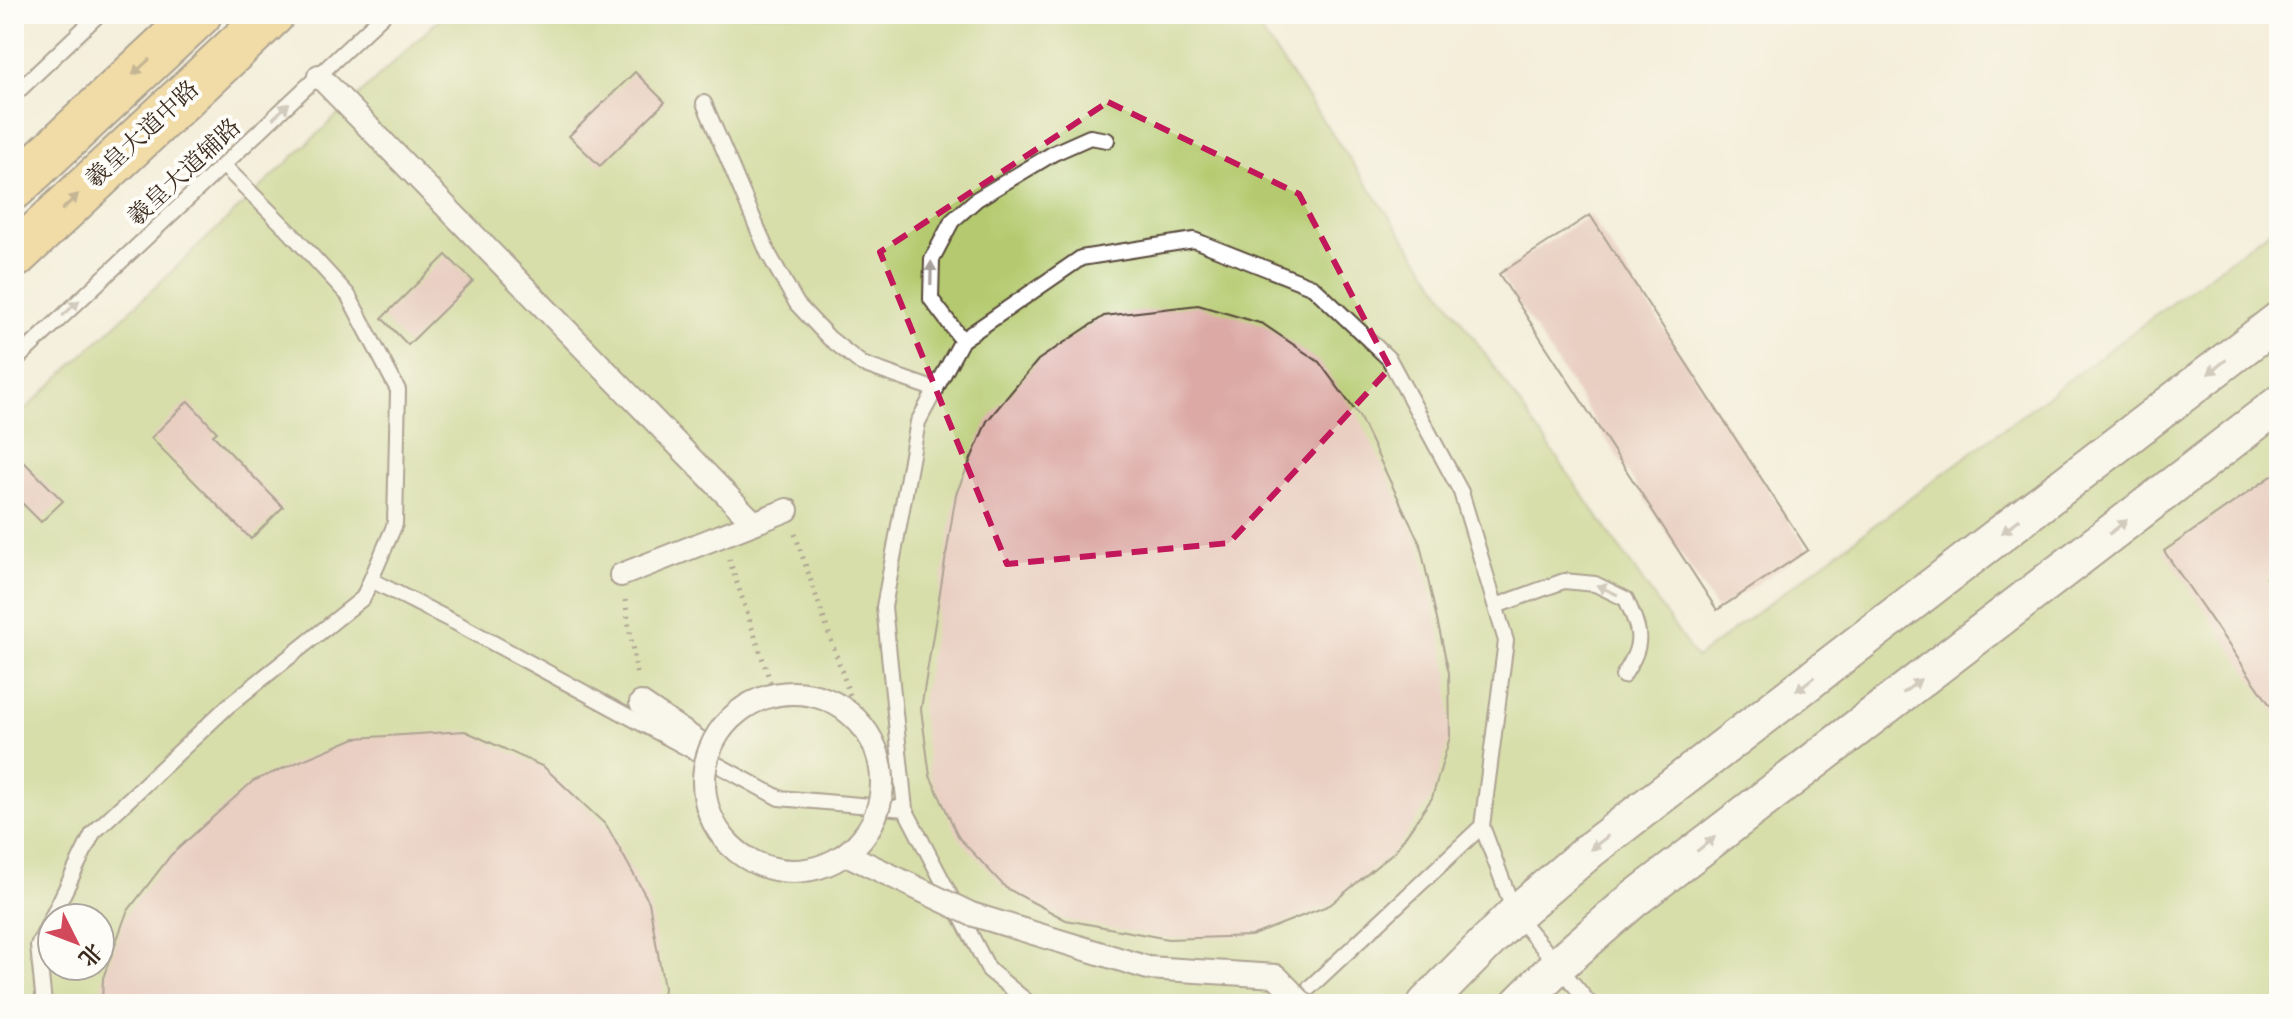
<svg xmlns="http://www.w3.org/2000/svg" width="2293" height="1018" font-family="'IM FELL Great Primer','Noto Serif SC',serif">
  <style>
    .green { fill: #b5ca6f; stroke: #787a46; stroke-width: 2; fill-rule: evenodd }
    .building { fill: #dca9a5 }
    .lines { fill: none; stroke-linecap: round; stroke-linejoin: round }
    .service-casing { stroke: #57473a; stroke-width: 18 }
    .pedestrian-casing { stroke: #57473a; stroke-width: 26 }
    .tertiary-casing { stroke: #57473a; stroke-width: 40 }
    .primary-casing { stroke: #57473a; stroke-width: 48 }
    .path { stroke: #57473a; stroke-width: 5; stroke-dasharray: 2 6; stroke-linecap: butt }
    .service { stroke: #fff; stroke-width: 14 }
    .pedestrian { stroke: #fff; stroke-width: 22 }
    .tertiary { stroke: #fff; stroke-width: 36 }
    .primary { stroke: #edc569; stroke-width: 44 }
    .pedestrian-bridge-casing { stroke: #57473a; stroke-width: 26; stroke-linecap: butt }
    .pedestrian-bridge { stroke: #fff; stroke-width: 22 }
    .oneway { fill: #8b7040 }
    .oneway2 { fill: #a79f9a }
    .marked { fill: none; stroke: #c2185b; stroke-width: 6; stroke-dasharray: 16 10; stroke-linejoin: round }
    .labels { text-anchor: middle; stroke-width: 8; stroke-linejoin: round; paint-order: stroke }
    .street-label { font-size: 24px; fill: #3b2a1e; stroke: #fdfcf7 }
  </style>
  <rect width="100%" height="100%" fill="#fdfcf7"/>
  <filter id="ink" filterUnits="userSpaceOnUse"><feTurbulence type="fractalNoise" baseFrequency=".0125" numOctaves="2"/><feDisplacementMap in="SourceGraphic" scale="16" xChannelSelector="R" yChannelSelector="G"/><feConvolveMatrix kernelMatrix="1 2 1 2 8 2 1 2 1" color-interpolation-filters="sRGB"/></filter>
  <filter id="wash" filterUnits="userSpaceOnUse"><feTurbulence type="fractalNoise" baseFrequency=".006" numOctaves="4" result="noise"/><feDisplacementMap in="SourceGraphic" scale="32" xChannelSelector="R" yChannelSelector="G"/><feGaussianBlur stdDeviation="1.8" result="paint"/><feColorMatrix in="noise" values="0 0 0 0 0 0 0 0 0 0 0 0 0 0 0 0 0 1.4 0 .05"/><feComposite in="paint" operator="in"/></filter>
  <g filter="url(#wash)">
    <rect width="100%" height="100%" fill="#f4eedb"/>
    <!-- green -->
    <path class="green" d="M445 14H1249L1696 658 2279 223V1004H14V420ZM52 918H100V966H52Z"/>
    <g id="blocks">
      <!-- building -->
      <path class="building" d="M635 72 665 102 600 166 569 136Z
        M1590 215 1808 550 1717 610 1499 274Z
        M446 255 473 281 408 345 382 318Z
        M1198 305 1263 324 1319 362 1359 416 1420 544 1449 673 1450 737 1432 798 1395 851 1330 905 1251 936 1168 939 1066 920 1006 888 959 838 930 776 921 709 956 494 987 421 1038 360 1104 316Z
        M188 401 217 432 213 435 283 507 251 539 151 438Z
        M14 452 63 501 41 522 14 495Z
        M2279 471V568L2266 578 2279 597V718L2164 551Z
        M465 731 544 767 607 826 649 902 664 988 662 1004H102L103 978 127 912 171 855 253 781 355 738Z"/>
    </g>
  </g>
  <g filter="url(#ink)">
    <use href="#blocks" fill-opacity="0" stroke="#57473a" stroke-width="2"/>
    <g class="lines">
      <defs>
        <path id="service" d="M14 95 99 14
          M704 103 768 253 797 304 829 338 862 364 936 390
          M962 340 931 299 932 259 952 221 977 199 1054 153 1090 137 1107 140
          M14 362 384 14
          M371 580 460 625 779 798 905 809
          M1496 606 1564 581 1595 584 1626 599C1641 633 1645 643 1623 676
          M44 1004 38 946 93 833 228 706 363 598 395 524 398 390 348 295 290 232 223 165
          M1030 1004 989 970 905 809 884 607 918 422 962 340 1081 258 1194 240 1313 287 1389 359 1461 492 1506 641 1482 826 1515 914 1590 1004
          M1292 1004 1482 826"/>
        <path id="pedestrian" d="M319 76 754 523
          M621 575 787 510
          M641 703 709 749"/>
        <path id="tertiary" d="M1426 1004 1515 914 1590 850 2279 320
          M1519 1004 1557 966 1633 900 2279 404"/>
        <path id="primary" d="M14 187 199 14
          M14 256 272 14"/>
      </defs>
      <!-- service casing -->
      <use href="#service" class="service-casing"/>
      <!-- pedestrian casing -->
      <use href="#pedestrian" class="pedestrian-casing"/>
      <!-- tertiary casing -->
      <use href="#tertiary" class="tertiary-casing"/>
      <!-- primary casing -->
      <use href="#primary" class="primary-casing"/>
      <!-- path -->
      <path class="path" d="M795 534 858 719
        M729 559 774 693
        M625 600 637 677"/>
      <!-- service -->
      <use href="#service" class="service"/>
      <!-- pedestrian -->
      <use href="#pedestrian" class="pedestrian"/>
      <!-- tertiary -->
      <use href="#tertiary" class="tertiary"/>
      <!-- primary -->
      <use href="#primary" class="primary"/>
      <defs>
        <path id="pedestrian-bridge" d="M704 782a89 89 0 1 1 178 0a89 89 0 1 1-178 0Z
          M846 854 971 914 1148 968 1276 976 1303 1004"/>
      </defs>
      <!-- pedestrian-bridge casing -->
      <use href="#pedestrian-bridge" class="pedestrian-bridge-casing"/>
      <!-- pedestrian-bridge -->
      <use href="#pedestrian-bridge" class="pedestrian-bridge"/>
    </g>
    <!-- one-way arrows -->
    <defs><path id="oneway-solid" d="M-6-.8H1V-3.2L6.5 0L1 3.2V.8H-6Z" transform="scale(2)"/></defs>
    <g class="oneway">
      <use href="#oneway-solid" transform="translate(141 67) rotate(137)"/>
      <use href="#oneway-solid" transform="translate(70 202) rotate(-44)"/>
    </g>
    <g class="oneway2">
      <use href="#oneway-solid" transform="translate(281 111) rotate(-43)"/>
      <use href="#oneway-solid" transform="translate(931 273) rotate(-89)"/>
      <use href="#oneway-solid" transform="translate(71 308) rotate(-43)"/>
      <use href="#oneway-solid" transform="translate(2217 367) rotate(142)"/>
      <use href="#oneway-solid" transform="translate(2011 526) rotate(142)"/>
      <use href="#oneway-solid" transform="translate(2118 527) rotate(-38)"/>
      <use href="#oneway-solid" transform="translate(1607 590) rotate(-155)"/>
      <use href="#oneway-solid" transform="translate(1805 684) rotate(142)"/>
      <use href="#oneway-solid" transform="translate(1912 686) rotate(-38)"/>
      <use href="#oneway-solid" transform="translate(1599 843) rotate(142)"/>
      <use href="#oneway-solid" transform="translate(1706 844) rotate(-38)"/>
    </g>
  </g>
  <!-- marked area -->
  <path d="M0 0H2293V1018H0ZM1108 102 1299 194 1390 368 1229 543 1007 564 880 252Z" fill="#f4eedb" fill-opacity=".55" fill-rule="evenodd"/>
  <path class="marked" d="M1108 102 1299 194 1390 368 1229 543 1007 564 880 252Z"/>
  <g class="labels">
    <!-- street labels -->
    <g class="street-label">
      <text transform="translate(142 134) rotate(-43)" y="8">羲皇大道中路</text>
      <text transform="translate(184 172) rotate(-43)" y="8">羲皇大道辅路</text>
    </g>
  </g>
  <!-- margin -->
  <rect width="2293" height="1018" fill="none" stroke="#fdfcf7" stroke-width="48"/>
  <!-- north arrow -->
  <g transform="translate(76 942) rotate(132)"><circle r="38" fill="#fdfcf7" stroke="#afa8a0" stroke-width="2"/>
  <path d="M0-6L14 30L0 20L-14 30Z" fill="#d1495b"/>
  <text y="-12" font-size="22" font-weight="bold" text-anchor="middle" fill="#3b2a1e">北</text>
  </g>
</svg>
